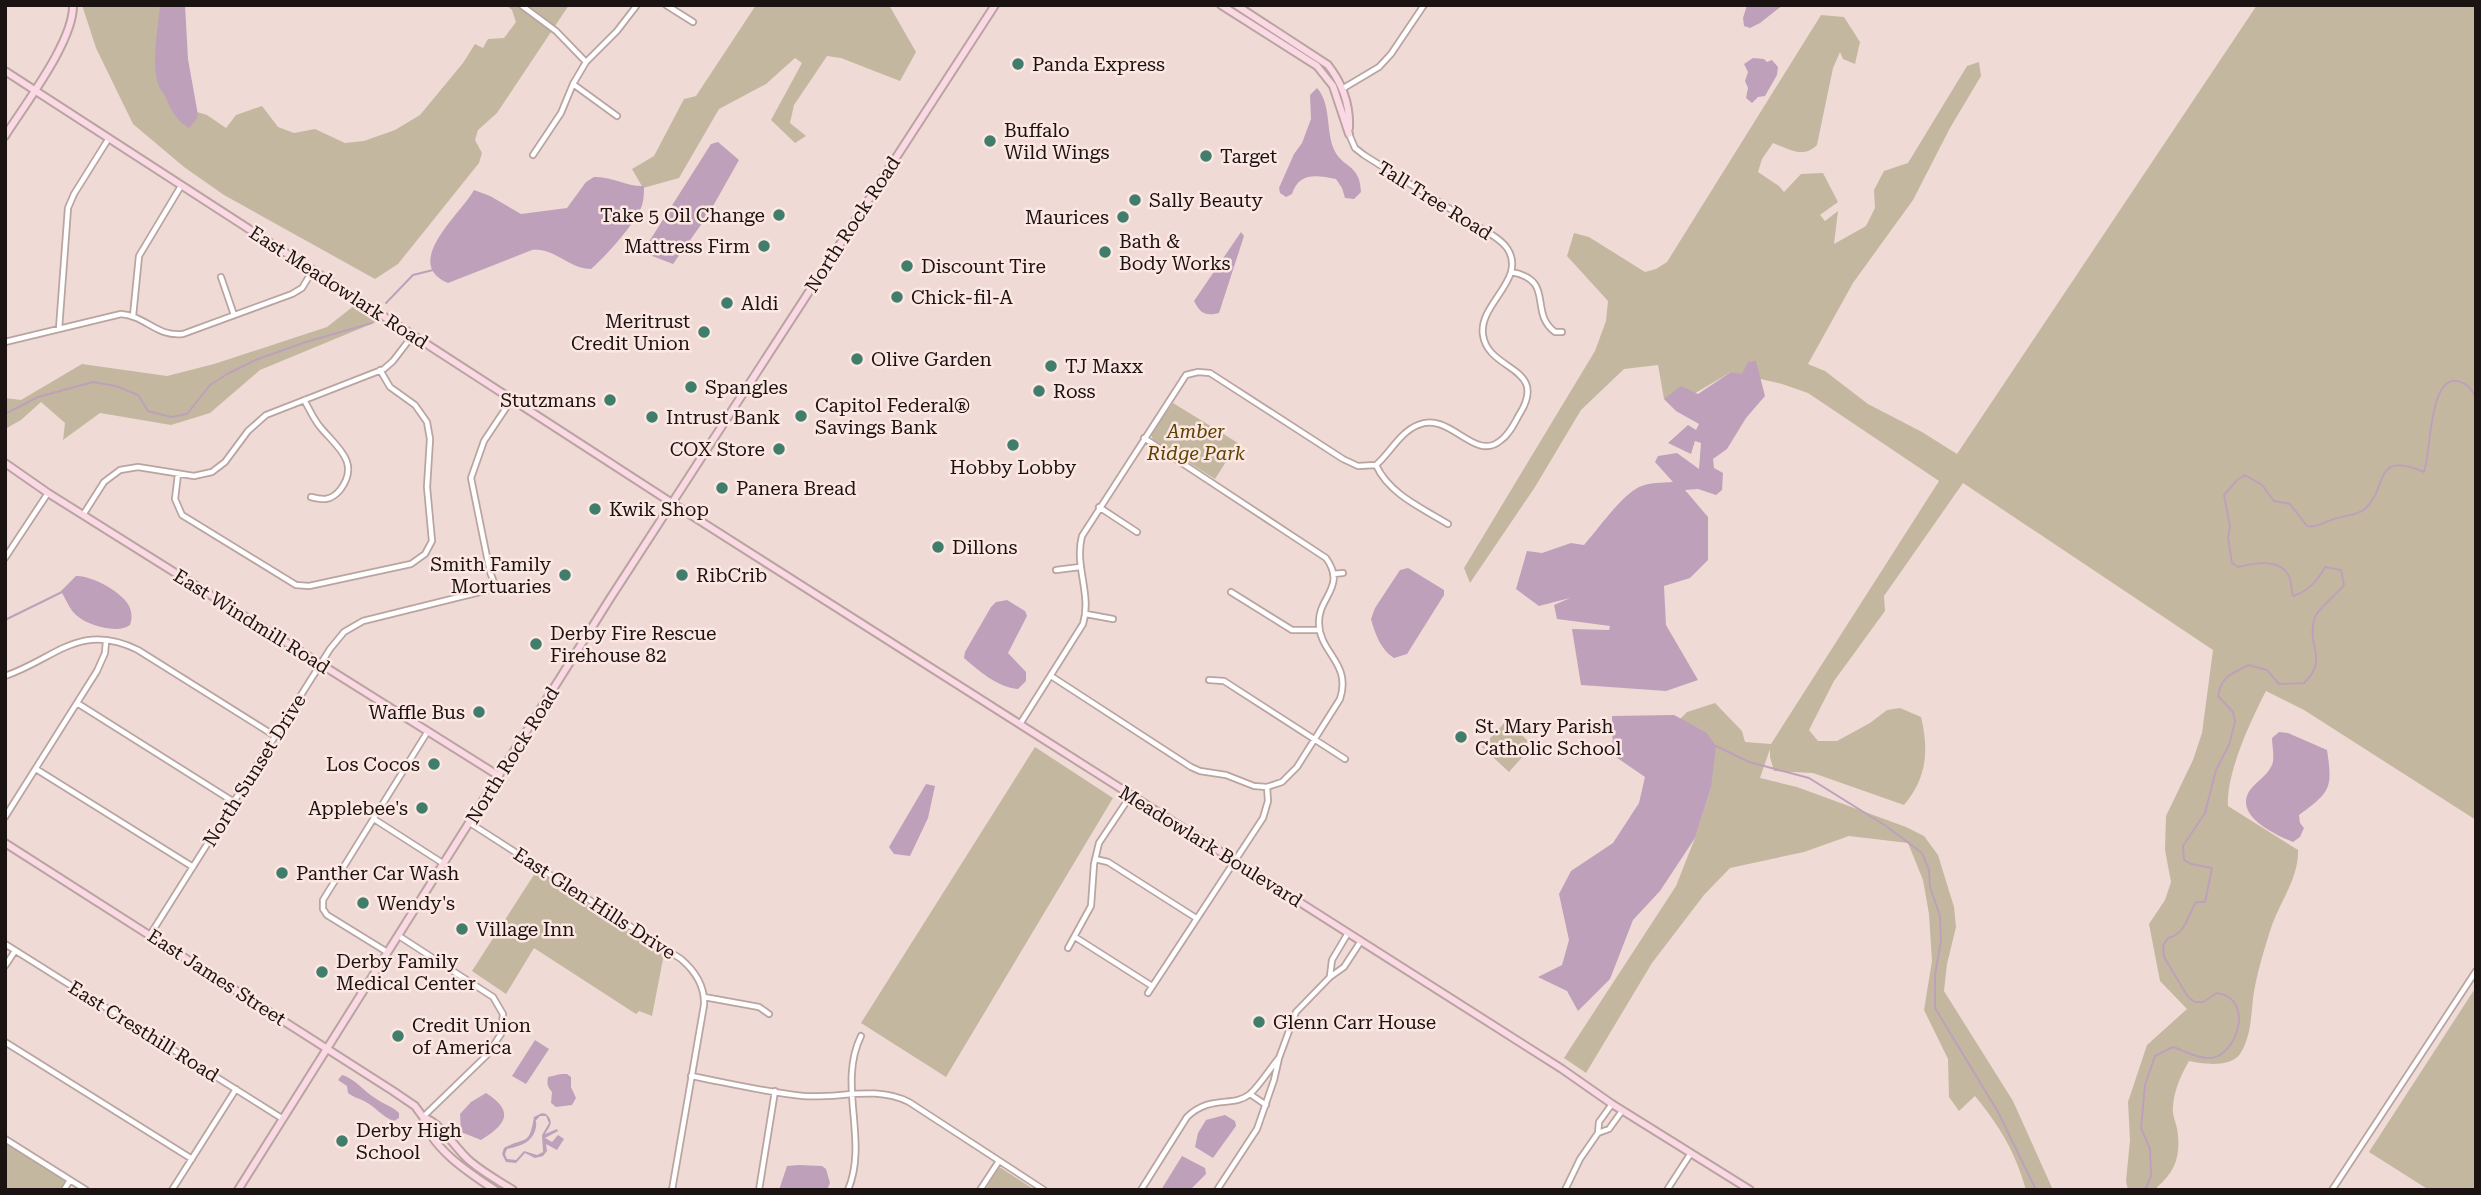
<svg xmlns="http://www.w3.org/2000/svg" width="2481" height="1195" font-family="'Roboto Serif',serif">
  <style>
    .green { fill: #c3b89f }
    .water { fill: #bfa0bb; fill-rule: evenodd }
    .lines { fill: none; stroke-linecap: round; stroke-linejoin: round }
    .stream { stroke: #bfa0bb; stroke-width: 2 }
    .street-casing { stroke: #b9a4a1; stroke-width: 8 }
    .secondary-casing { stroke: #b9a4a1; stroke-width: 10 }
    .street { stroke: #fff; stroke-width: 4.5 }
    .secondary { stroke: #fad9e4; stroke-width: 6 }
    .poi-dot { fill: #407e6b; stroke: #fde7e3; stroke-width: 2.5 }
    .labels { text-anchor: middle; stroke-width: 5; stroke-linejoin: round; paint-order: stroke }
    .poi-label { font-size: 19px; fill: #1a1311; stroke: #fde7e3; text-anchor: start }
    .street-label { font-size: 19px; fill: #1a1311; stroke: #fde7e3 }
    .park-label { font-size: 19px; font-style: italic; fill: #5a4200; stroke: #fde7e3 }
  </style>
  <rect width="100%" height="100%" fill="#f0dad6"/>
  <!-- green -->
  <path class="green" d="M82 5H183L189 78 197 112 207 115 226 128 236 115 262 106 278 127 294 133 315 129 345 143 364 141 395 130 420 115 463 63 475 44 483 48 488 39 504 38 516 22 512 10 506 5H569L497 113 478 130 475 140 482 153 479 163 398 264 375 279 224 195 184 167 133 124 96 48Z
    M756 5H889L916 52 900 81 841 58 827 56 794 105 790 123 806 136 795 143 771 120 802 63 795 58 766 84 719 109 679 178 643 188 632 169 654 156 684 99 696 96Z
    M2257 5H2476V820L2304 710 2266 691C2251 720 2226 773 2228 806L2298 850C2299 877 2281 900 2272 925 2265 946 2256 976 2253 998 2251 1017 2251 1037 2240 1054 2230 1068 2203 1064 2189 1061 2181 1075 2174 1090 2173 1107 2172 1114 2175 1121 2177 1128 2181 1153 2177 1171 2157 1187V1190H2128L2126 1181 2130 1140 2128 1102 2147 1045 2187 1009 2160 981 2149 924 2165 900 2171 882 2165 850 2166 816 2193 760 2202 733 2213 650 1963 483 1884 596 1885 611 1834 681 1809 730 1818 741H1837L1870 723 1887 710 1900 708 1921 717C1929 750 1927 778 1904 805L1813 773 1774 771 1770 757V749L1760 778 1797 787 1906 827 1924 836 1938 855 1954 907 1956 927 1947 964 1944 991 2013 1101 2053 1190H2026C2015 1151 2000 1127 1975 1096L1959 1111 1949 1097 1948 1059 1924 1010 1932 961 1929 914 1923 880 1908 843 1849 836 1804 852 1730 868 1704 895 1652 963 1586 1073 1564 1058 1676 886 1695 838 1711 788 1706 732 1680 719 1687 712 1715 703 1742 731 1745 742 1771 744 1939 481 1808 393 1782 384 1731 372 1687 398 1664 399 1658 365 1624 369 1581 410 1535 487 1470 583 1464 568 1595 351 1606 321 1608 301 1567 256 1574 233 1589 237 1645 272 1656 269 1667 262 1821 15 1844 17 1860 42 1855 64 1843 59 1840 52 1833 68 1817 145C1803 159 1789 149 1773 143L1762 159 1758 172 1779 186 1784 192 1801 174 1823 173 1838 202 1820 215 1825 221 1838 211 1834 244 1866 226 1875 208 1874 190 1884 171 1908 163 1967 66 1979 62 1981 76 1950 128 1913 200 1853 283 1808 364 1825 371 1868 404 1922 432 1957 454Z
    M355 305 376 322 260 370 210 413 171 425 100 413 63 440 65 423 41 402 21 420 5 429V398L21 400 82 364 167 376 214 364 327 327Z
    M1173 403 1238 443 1215 479 1153 440 1151 434Z
    M1506 721 1527 740V752L1509 772 1482 747Z
    M1035 747 1113 798 946 1077 861 1023Z
    M537 870 664 954 652 1016 639 1011 636 1014 534 948 506 994 472 971Z
    M2476 987V1190H2429L2369 1152Z
    M5 1139 70 1180 64 1190H5Z
    M999 1167 1001 1168 1035 1190H985Z"/>
  <!-- water -->
  <path class="water" d="M160 5H185L188 59 198 115 196 120 189 128C177 121 171 111 166 98 164 93 160 90 158 84 151 59 158 30 160 5Z
    M1747 5H1783L1760 23 1750 28 1744 26 1743 18Z
    M1753 58 1764 59 1767 62 1772 60 1778 67 1777 75 1765 96 1758 97 1752 103 1746 98 1748 88 1745 81 1748 72 1744 64Z
    M1317 88C1331 104 1326 128 1333 147 1341 169 1360 162 1361 192L1354 199 1345 198 1342 188 1336 179C1316 175 1299 172 1292 194L1286 197 1280 193 1279 188 1294 154 1302 143 1311 119 1310 95Z
    M718 142 739 160 708 215 673 264 647 254 645 248 711 144Z
    M594 177C612 176 627 187 644 186 644 193 644 201 641 208 633 226 606 256 591 269 567 268 556 248 532 250L448 283C401 263 461 214 474 190L490 196 521 214 567 208 586 182Z
    M1241 232 1244 236 1219 313C1205 316 1201 314 1194 301Z
    M1756 361 1765 396 1746 418 1727 449 1713 459 1714 468 1723 473 1722 490 1716 495 1698 489 1685 490 1708 517V560L1690 578 1664 586 1666 625 1698 680 1666 691 1581 685 1572 629 1609 630 1610 626 1557 619 1554 605 1570 598 1539 606 1516 589 1527 551 1542 553 1571 543 1584 545C1599 528 1620 497 1639 487 1650 482 1662 483 1673 482L1655 462 1658 456 1677 453 1699 469 1701 443 1695 441 1691 454 1668 443 1688 425 1696 430 1699 424 1676 411 1664 399 1681 386 1698 394 1731 372 1742 374 1748 362Z
    M1408 568 1444 590V595L1407 654 1394 658C1381 650 1375 634 1371 619L1375 608 1400 570Z
    M76 576C91 575 125 593 130 608 132 614 132 619 130 625 118 634 88 626 76 615 70 610 65 598 61 591Z
    M1007 600 1025 611 1027 616 1008 653 1026 672V681L1018 689C997 687 979 671 964 658L965 652 991 607 996 602Z
    M1674 715 1706 732 1716 746 1711 788 1695 838 1660 891 1633 920 1610 979 1578 1011 1567 991 1538 977 1562 965 1569 940 1559 894 1571 871 1613 843 1639 803 1645 777 1613 755 1612 716Z
    M2279 732 2288 733 2327 750C2333 789 2330 792 2299 815L2300 823 2304 828 2300 837 2293 842C2274 834 2233 815 2250 790 2257 781 2267 776 2272 765 2275 758 2272 746 2272 738Z
    M926 784 935 786 928 818 910 856 894 854 889 847Z
    M535 1040 549 1049 526 1084 512 1076Z
    M561 1074H567L571 1077V1087L576 1098 572 1105 556 1107 551 1103 552 1092C547 1086 547 1084 548 1077Z
    M342 1075C354 1078 364 1091 375 1098 383 1104 392 1106 399 1113V1118L394 1121C382 1117 375 1106 364 1101 358 1098 353 1097 348 1093L347 1086 338 1080Z
    M486 1093C516 1112 505 1125 481 1140L461 1132 460 1114 471 1102Z
    M542 1113 546 1114C555 1122 549 1127 545 1134L557 1129 558 1131 545 1138 552 1142 558 1135 564 1139 557 1150 546 1144 547 1151 543 1156 535 1158 525 1153 516 1163 506 1162 502 1154 504 1148C526 1136 529 1147 534 1117ZM540 1116H546L549 1123 542 1135 543 1152 537 1155 524 1151 516 1160 507 1159 505 1154 507 1149C520 1146 533 1143 536 1127 537 1117 533 1124 540 1116Z
    M1225 1115 1235 1121 1236 1126 1213 1158 1195 1147 1198 1133 1206 1120Z
    M1182 1156 1205 1168 1206 1174 1190 1190H1161Z
    M799 1165 822 1166 826 1169 830 1183 827 1190H779L787 1166Z"/>
  <g class="lines">
    <!-- stream -->
    <path class="stream" d="M386 303 413 275 433 270
      M5 414 38 397 93 382 116 386 138 395 148 411 171 417 187 414 210 385 227 374 258 359 306 342 372 323
      M2476 419V420
      M5 620 62 592
      M1716 746 1749 762 1809 778 1886 826 1922 853 1929 870 1930 887 1940 916 1941 940 1935 975V1008L1998 1112 2036 1190
      M2145 1190 2151 1176 2150 1149 2141 1128 2145 1085 2155 1056 2173 1047C2185 1051 2198 1059 2211 1058 2236 1056 2256 999 2217 993L2203 1002H2195L2188 997 2164 957 2163 946 2168 938C2186 934 2187 916 2196 902H2205L2212 868 2191 864 2184 860 2183 846 2205 813 2216 770 2229 745 2235 722 2233 712 2218 696C2222 675 2231 675 2248 665L2267 670 2279 684 2304 683C2330 658 2305 646 2315 617 2318 609 2337 594 2344 585L2341 570 2325 567C2317 581 2309 591 2293 596 2291 590 2292 584 2290 579 2283 557 2254 563 2238 567L2232 563 2228 538 2230 526 2224 495 2237 480 2245 475 2262 485 2274 501 2290 504 2307 526C2317 528 2324 522 2334 519 2344 515 2357 516 2365 509 2389 487 2372 450 2424 472 2431 453 2429 376 2457 381 2467 383 2472 389 2476 399"/>
    <defs>
      <path id="street" d="M521 5 556 31 586 62
        M666 5 693 22
        M573 84 617 116
        M1342 89 1379 67 1391 54 1424 5
        M1349 134 1355 148 1364 155C1400 178 1437 200 1472 223 1483 230 1499 237 1507 248 1528 279 1478 304 1483 335 1488 372 1550 366 1519 415 1514 424 1509 435 1500 441 1474 462 1450 411 1418 425 1400 432 1390 453 1376 465
        M533 155 561 113 573 84 586 62 617 31 637 5
        M1511 272C1556 280 1528 312 1555 332H1562
        M221 277 234 315
        M133 316 139 256 181 186
        M59 329 68 208 74 194 109 138
        M5 342 121 314C146 316 156 337 183 334L292 294 302 288 313 270
        M304 400C310 410 314 420 321 428 337 447 361 463 340 490 331 501 323 500 311 497
        M1376 465C1389 494 1422 508 1448 524
        M178 474 175 499 182 515 296 585 309 586 411 564 425 554 432 541 427 487 430 439 427 422 415 405 390 387 380 370
        M1099 507 1137 532
        M83 515 104 482 120 470 138 467 194 476 212 472 225 462 248 431 266 415 384 369 393 361 413 335
        M5 558 48 493
        M1056 570 1080 567
        M1333 574 1343 573
        M1231 592 1292 630H1319
        M1086 614 1113 619
        M5 676C55 659 80 621 138 650L275 736
        M1051 676 1191 767 1200 771 1226 775 1254 786 1267 787 1282 782 1297 767 1340 699C1352 663 1319 653 1319 623 1318 597 1347 587 1326 558L1144 438
        M1209 680 1224 681 1345 759
        M77 703 234 802
        M1020 724 1083 624C1092 594 1074 566 1082 536L1186 375 1198 372 1210 373 1343 459 1358 466 1376 465
        M36 769 193 867
        M5 817 97 671 105 653 106 641
        M374 819 444 864
        M470 823 681 959C695 971 705 987 704 1005L672 1190
        M1095 859 1108 862 1196 918
        M150 935 330 649 344 632 363 621 488 590H497L490 572 471 478 484 441 512 399
        M399 936 493 997 503 1014 501 1034 487 1055 423 1117
        M1075 937 1152 986
        M5 944 283 1119
        M1068 948 1091 906 1094 864 1099 843 1131 795
        M387 952 327 915 323 909V900L428 731
        M5 966 15 951
        M1330 976 1332 960 1348 933
        M1148 993 1263 818 1268 801 1267 787
        M704 997 759 1007 769 1014
        M5 1042 192 1159
        M691 1076C728 1083 765 1092 803 1096 839 1099 874 1085 909 1102L1044 1190
        M1250 1094 1266 1105
        M1612 1104 1599 1122 1598 1133 1609 1129 1622 1111
        M5 1139 86 1190
        M64 1190 70 1180
        M172 1190 236 1089
        M759 1190 775 1091
        M848 1190C869 1140 837 1085 861 1036
        M980 1190 999 1161
        M1141 1190 1187 1117C1211 1094 1233 1108 1250 1094 1260 1085 1269 1070 1278 1059
        M1217 1190 1257 1129 1274 1080 1279 1058 1296 1012 1330 977 1344 967 1361 941
        M1565 1190 1580 1159 1598 1133
        M1667 1190 1691 1153
        M2332 1190 2476 971"/>
      <path id="secondary" d="M1221 5 1317 66 1333 86 1349 134
        M1236 5 1328 65C1342 83 1350 105 1349 128
        M5 71 672 503 1562 1069 1612 1104 1750 1190
        M5 136C25 104 74 41 73 5
        M5 463 48 493 499 776
        M5 843 393 1091 415 1106 423 1117
        M238 1190 611 597 995 5
        M495 1190C471 1174 430 1148 423 1117 443 1124 455 1149 471 1162 484 1173 499 1181 513 1190"/>
    </defs>
    <!-- street casing -->
    <use href="#street" class="street-casing"/>
    <!-- secondary casing -->
    <use href="#secondary" class="secondary-casing"/>
    <!-- street -->
    <use href="#street" class="street"/>
    <!-- secondary -->
    <use href="#secondary" class="secondary"/>
  </g>
  <!-- markers -->
  <g class="poi-dot">
    <circle cx="1018" cy="64" r="7"/>
    <circle cx="990" cy="141" r="7"/>
    <circle cx="1206" cy="156" r="7"/>
    <circle cx="1135" cy="200" r="7"/>
    <circle cx="779" cy="215" r="7"/>
    <circle cx="1123" cy="217" r="7"/>
    <circle cx="764" cy="246" r="7"/>
    <circle cx="1105" cy="252" r="7"/>
    <circle cx="907" cy="266" r="7"/>
    <circle cx="897" cy="297" r="7"/>
    <circle cx="727" cy="303" r="7"/>
    <circle cx="704" cy="332" r="7"/>
    <circle cx="857" cy="359" r="7"/>
    <circle cx="1051" cy="366" r="7"/>
    <circle cx="691" cy="387" r="7"/>
    <circle cx="1039" cy="391" r="7"/>
    <circle cx="610" cy="400" r="7"/>
    <circle cx="801" cy="416" r="7"/>
    <circle cx="652" cy="417" r="7"/>
    <circle cx="1013" cy="445" r="7"/>
    <circle cx="779" cy="449" r="7"/>
    <circle cx="722" cy="488" r="7"/>
    <circle cx="595" cy="509" r="7"/>
    <circle cx="938" cy="547" r="7"/>
    <circle cx="565" cy="575" r="7"/>
    <circle cx="682" cy="575" r="7"/>
    <circle cx="536" cy="644" r="7"/>
    <circle cx="479" cy="712" r="7"/>
    <circle cx="1461" cy="737" r="7"/>
    <circle cx="434" cy="764" r="7"/>
    <circle cx="422" cy="808" r="7"/>
    <circle cx="282" cy="873" r="7"/>
    <circle cx="363" cy="903" r="7"/>
    <circle cx="462" cy="929" r="7"/>
    <circle cx="322" cy="972" r="7"/>
    <circle cx="1259" cy="1022" r="7"/>
    <circle cx="398" cy="1036" r="7"/>
    <circle cx="342" cy="1141" r="7"/>
  </g>
  <g class="labels">
    <!-- poi labels -->
    <g class="poi-label">
      <text x="1032" y="71">Panda Express</text>
      <text x="1004" y="137">Buffalo<tspan x="1004" dy="22">Wild Wings</tspan></text>
      <text x="1220" y="163">Target</text>
      <text x="1149" y="207">Sally Beauty</text>
      <text x="765" y="222" text-anchor="end">Take 5 Oil Change</text>
      <text x="1109" y="224" text-anchor="end">Maurices</text>
      <text x="1119" y="248">Bath &amp;<tspan x="1119" dy="22">Body Works</tspan></text>
      <text x="750" y="253" text-anchor="end">Mattress Firm</text>
      <text x="921" y="273">Discount Tire</text>
      <text x="911" y="304">Chick-fil-A</text>
      <text x="741" y="310">Aldi</text>
      <text x="690" y="328" text-anchor="end">Meritrust<tspan x="690" dy="22">Credit Union</tspan></text>
      <text x="871" y="366">Olive Garden</text>
      <text x="1065" y="373">TJ Maxx</text>
      <text x="705" y="394">Spangles</text>
      <text x="1053" y="398">Ross</text>
      <text x="596" y="407" text-anchor="end">Stutzmans</text>
      <text x="815" y="412">Capitol Federal®<tspan x="815" dy="22">Savings Bank</tspan></text>
      <text x="666" y="424">Intrust Bank</text>
      <text x="765" y="456" text-anchor="end">COX Store</text>
      <text x="1013" y="474" text-anchor="middle">Hobby Lobby</text>
      <text x="736" y="495">Panera Bread</text>
      <text x="609" y="516">Kwik Shop</text>
      <text x="952" y="554">Dillons</text>
      <text x="551" y="571" text-anchor="end">Smith Family<tspan x="551" dy="22">Mortuaries</tspan></text>
      <text x="696" y="582">RibCrib</text>
      <text x="550" y="640">Derby Fire Rescue<tspan x="550" dy="22">Firehouse 82</tspan></text>
      <text x="465" y="719" text-anchor="end">Waffle Bus</text>
      <text x="1475" y="733">St. Mary Parish<tspan x="1475" dy="22">Catholic School</tspan></text>
      <text x="420" y="771" text-anchor="end">Los Cocos</text>
      <text x="408" y="815" text-anchor="end">Applebee's</text>
      <text x="296" y="880">Panther Car Wash</text>
      <text x="377" y="910">Wendy's</text>
      <text x="476" y="936">Village Inn</text>
      <text x="336" y="968">Derby Family<tspan x="336" dy="22">Medical Center</tspan></text>
      <text x="1273" y="1029">Glenn Carr House</text>
      <text x="412" y="1032">Credit Union<tspan x="412" dy="22">of America</tspan></text>
      <text x="356" y="1137">Derby High<tspan x="356" dy="22">School</tspan></text>
    </g>
    <!-- street labels -->
    <g class="street-label">
      <text transform="translate(1435 200) rotate(32)" y="7">Tall Tree Road</text>
      <text transform="translate(852 224) rotate(-57)" y="7">North Rock Road</text>
      <text transform="translate(339 287) rotate(33)" y="7">East Meadowlark Road</text>
      <text transform="translate(252 621) rotate(32)" y="7">East Windmill Road</text>
      <text transform="translate(512 755) rotate(-58)" y="7">North Rock Road</text>
      <text transform="translate(254 770) rotate(-58)" y="7">North Sunset Drive</text>
      <text transform="translate(1211 846) rotate(32)" y="7">Meadowlark Boulevard</text>
      <text transform="translate(595 903) rotate(33)" y="7">East Glen Hills Drive</text>
      <text transform="translate(217 977) rotate(33)" y="7">East James Street</text>
      <text transform="translate(144 1031) rotate(32)" y="7">East Cresthill Road</text>
    </g>
    <!-- park labels -->
    <g class="park-label">
      <text x="1196" y="438">Amber<tspan x="1196" dy="22">Ridge Park</tspan></text>
    </g>
  </g>
  <!-- border -->
  <rect width="2481" height="1195" fill="none" stroke="#1a1311" stroke-width="14"/>
</svg>
